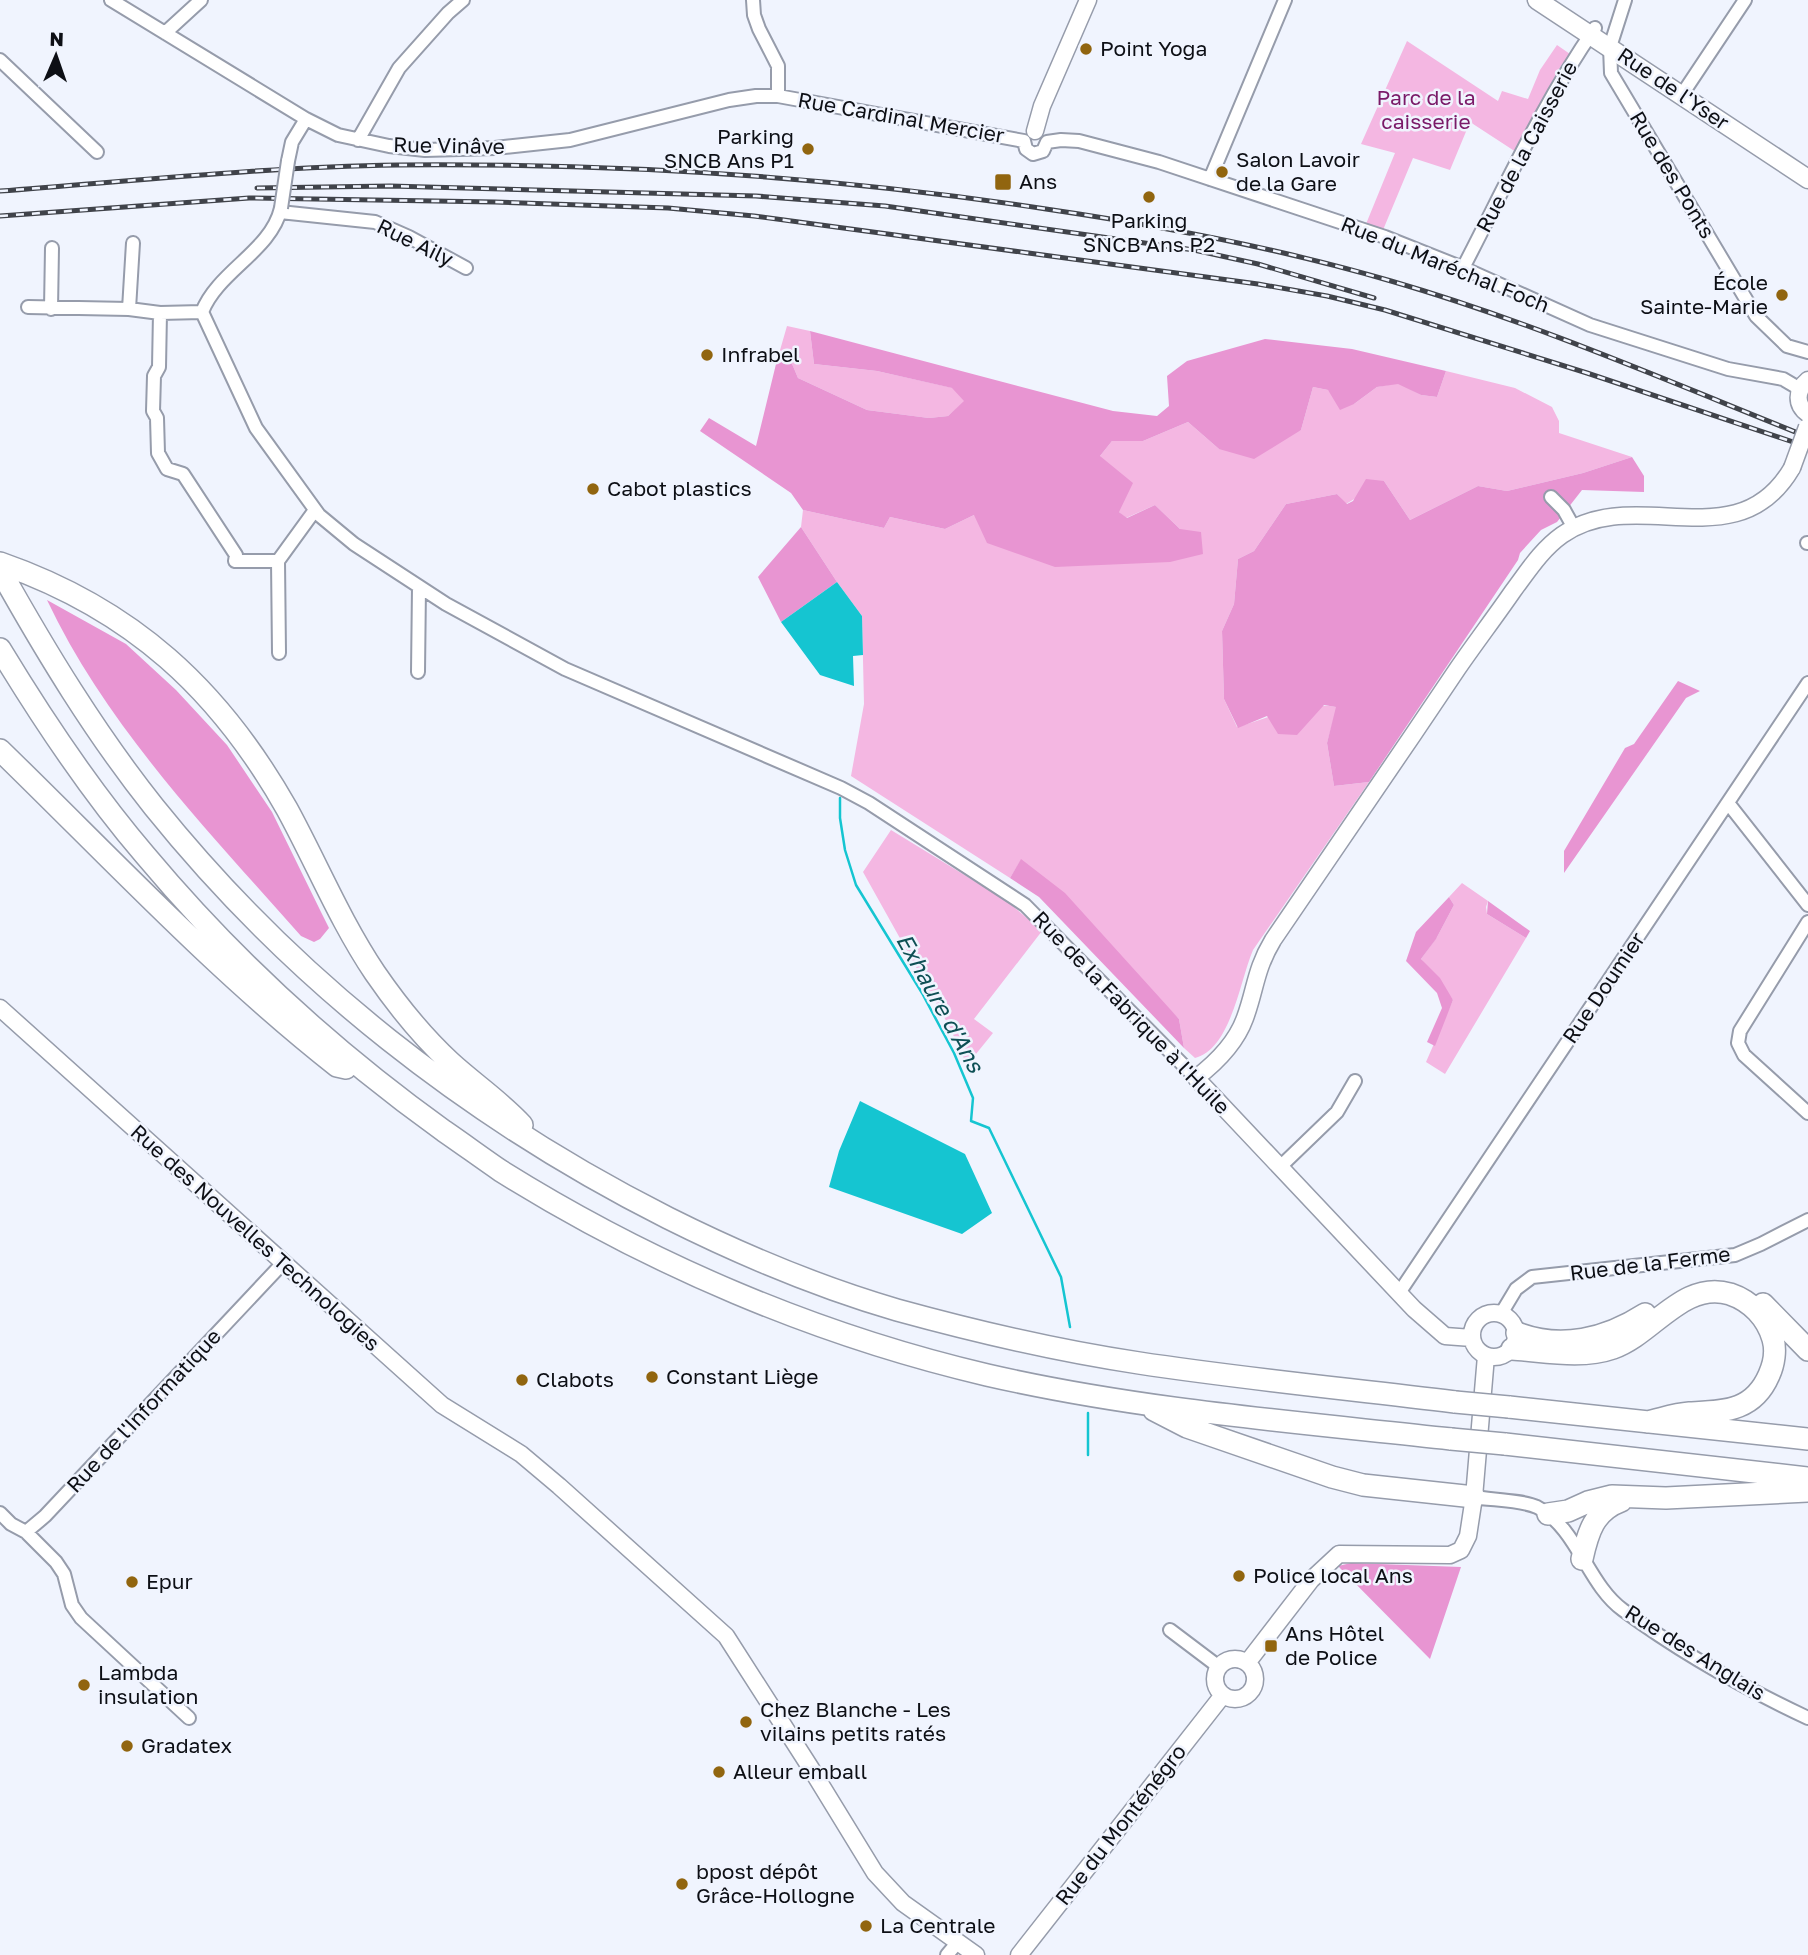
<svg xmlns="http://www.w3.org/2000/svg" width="1808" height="1955" font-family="'Golos Text',sans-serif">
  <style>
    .green { fill: #f4b7e2 }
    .forest { fill: #e895d2 }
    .water { fill: #15c5d1 }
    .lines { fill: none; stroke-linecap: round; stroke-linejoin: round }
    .stream { stroke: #15c5d1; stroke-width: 2.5 }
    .street-casing { stroke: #969cab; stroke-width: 16 }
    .secondary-casing { stroke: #969cab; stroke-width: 19 }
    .primary-casing { stroke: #969cab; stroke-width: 21 }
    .highway-casing { stroke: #969cab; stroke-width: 24 }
    .street { stroke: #fff; stroke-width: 12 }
    .secondary { stroke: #fff; stroke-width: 16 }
    .primary { stroke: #fff; stroke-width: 18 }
    .highway { stroke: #fff; stroke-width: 21 }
    .rail-casing { stroke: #40434a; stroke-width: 5 }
    .rail { stroke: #f0f4fe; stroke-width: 2.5; stroke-dasharray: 8; stroke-linecap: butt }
    .street-bridge-casing { stroke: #969cab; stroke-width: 16; stroke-linecap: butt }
    .secondary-bridge-casing { stroke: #969cab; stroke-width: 19; stroke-linecap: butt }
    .highway-bridge-casing { stroke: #969cab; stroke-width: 24; stroke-linecap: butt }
    .street-bridge { stroke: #fff; stroke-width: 12 }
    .secondary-bridge { stroke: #fff; stroke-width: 16 }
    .highway-bridge { stroke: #fff; stroke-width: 21 }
    .poi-dot { fill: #91650f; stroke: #f0f4fe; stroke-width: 2.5 }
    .labels { text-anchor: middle; stroke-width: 5; stroke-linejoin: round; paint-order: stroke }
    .poi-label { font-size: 21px; fill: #0d0f15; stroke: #f0f4fe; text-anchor: start }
    .street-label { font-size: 21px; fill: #0d0f15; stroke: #f0f4fe }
    .park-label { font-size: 21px; fill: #7a1a68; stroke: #f0f4fe }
    .water-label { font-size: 23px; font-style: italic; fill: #0e5055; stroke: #f0f4fe }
  </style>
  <rect width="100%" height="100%" fill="#f0f4fe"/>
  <!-- green -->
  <path class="green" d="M1407 41 1498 101 1502 91 1528 99 1540 70 1557 45 1570 54 1558 70 1516 152 1470 122 1450 170 1413 158 1383 230 1366 224 1395 153 1361 144Z
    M787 326 810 331 814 364 877 371 953 388 965 401 948 416 929 418 867 410 798 378 790 359 776 364Z
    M1446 371 1515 388 1552 407 1559 421V433L1632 457 1583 473 1507 491 1478 486 1410 520 1384 481 1346 504 1337 494 1286 504 1254 551 1238 559 1234 604 1222 631 1224 699 1237 727C1268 718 1304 701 1337 707L1327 743 1334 786 1369 782 1253 950C1240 980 1231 1049 1195 1058L1184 1048 1179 1019 1021 860 1010 878 851 776 864 704 862 616 837 582 801 527 803 510 884 528 890 517 945 529 974 515 1180 529 1155 505 1126 518 1119 512 1100 456 1112 441H1143L1188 422 1219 449 1301 430 1313 387 1328 390 1354 404 1377 387 1398 383 1421 395 1437 397Z
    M891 830 1007 901 1042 931 974 1019 993 1033 967 1065 949 1026 863 872Z
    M1462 883 1488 901 1486 907 1487 914 1526 938 1445 1074 1426 1062 1453 1000 1421 959 1437 937 1454 905 1449 897Z"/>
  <!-- forest -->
  <path class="forest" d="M810 331 1113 411 1157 416 1169 406 1167 376 1187 361 1265 339 1352 349 1446 371 1437 397 1421 395 1398 384 1377 387 1354 404 1340 410 1328 390 1313 387 1301 430 1254 459 1219 449 1188 422 1143 441H1112L1100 456 1133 483 1119 512 1127 518 1155 505 1180 529 1201 532 1203 554 1170 562 1055 567 987 543 974 515 945 529 890 517 884 528 803 510 791 493 700 431 709 418 756 446 776 364 790 359 798 378 867 410 929 418 948 416 964 401 952 388 877 371 814 364Z
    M1632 457 1644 476V492L1582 490 1557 522 1541 530 1520 553 1518 560 1369 782 1334 786 1327 743 1336 707 1324 705 1297 735 1278 734 1267 716 1238 728 1224 699 1222 631 1234 604 1238 559 1254 551 1286 504 1337 494 1347 504 1353 501 1366 479 1384 481 1410 520 1478 486 1507 491 1583 473Z
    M801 527 837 582 781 622 758 577Z
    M47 600 126 644 176 690 227 745 272 812 321 912 329 928 320 939 314 942 301 936C209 832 107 727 47 600Z
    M1678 681 1700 691 1686 698 1564 873V851L1625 748 1634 744Z
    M1021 859 1065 893 1179 1019 1184 1048 1039 897 1010 878Z
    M1449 897 1454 905 1436 939 1421 959 1440 978 1453 1000 1435 1046 1427 1042 1442 1008 1437 993 1406 961 1416 932Z
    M1488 901 1530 931 1526 938 1487 914Z
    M1351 1563 1461 1567 1430 1659 1338 1566Z"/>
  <!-- water -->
  <path class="water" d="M837 582 862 616 863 655 853 656 854 686 820 675 781 622Z
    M860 1101 965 1154 992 1213 962 1234 829 1187 839 1151Z"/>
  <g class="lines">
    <!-- stream -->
    <path class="stream" d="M840 798V818L845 850 856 885 922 993 954 1053 973 1098 971 1121 989 1128 1061 1277 1070 1327
      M1088 1413V1455"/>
    <defs>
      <path id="street" d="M111 0 306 119 338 135 389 146 425 150 495 148 570 140 729 100 756 96H778L1024 141
        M753 0 754 15 759 29 778 66V96
        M1625 0 1610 47 1611 73 1756 316 1787 346 1808 352
        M165 33 201 0
        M0 60 97 152
        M1681 96 1745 0
        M358 140 399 68 448 13 463 0
        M1024 141 1026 149 1033 154 1043 151 1047 142
        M1047 142 1061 140 1079 141 1159 162 1385 237 1463 268 1590 325 1728 369 1783 379 1800 389
        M288 161 292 142 306 119
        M1210 179 1285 0
        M281 208C271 251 218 271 202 312L256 428 319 515 354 544 446 604 565 669 841 788 869 803 1025 905 1196 1078
        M280 212 375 222 409 237 466 268
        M1463 268C1505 187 1543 103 1595 28
        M28 307 129 309 160 313 202 312
        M51 309 52 248
        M129 309 133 243
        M160 313 159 367 154 376 153 411 157 418 158 453 167 469 183 474 236 555 235 561H278L315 510
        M1551 497 1564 510 1574 528
        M1807 543H1808
        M278 561 279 653
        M418 672 419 587
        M1728 803 1808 905
        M1808 922 1740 1031 1738 1043 1744 1055 1808 1113
        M1280 1167 1337 1112 1355 1081
        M1399 1293 1808 683
        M1501 1314 1516 1289 1532 1277 1735 1255 1761 1244 1808 1220
        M1474 1497C1491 1500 1522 1500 1537 1507 1578 1528 1587 1584 1623 1610 1680 1652 1744 1688 1808 1718
        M0 1513 11 1524 26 1532 45 1516 282 1264
        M26 1532 56 1562 64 1574 72 1605 81 1618 189 1718
        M1170 1630 1219 1667
        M947 1955 958 1942"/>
      <path id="secondary" d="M1035 131 1042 106 1088 0
        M1808 380C1796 390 1795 405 1808 414
        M0 1008 442 1405 521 1454 559 1486 726 1636 810 1767 875 1873 903 1903 976 1955
        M1472 1335a22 22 0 1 1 44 0a22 22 0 1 1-44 0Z
        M1472 1338 1445 1336 1414 1309 1196 1078C1217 1062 1236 1043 1245 1018 1256 988 1255 970 1273 940 1335 849 1397 759 1458 668 1476 642 1495 617 1513 591 1528 571 1541 550 1562 535 1636 483 1737 562 1792 468
        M1215 1679a20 20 0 1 1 40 0a20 20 0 1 1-40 0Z
        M1247 1663 1311 1580 1339 1554 1450 1555 1461 1550 1468 1536 1474 1497 1486 1356
        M1019 1955 1223 1695"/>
      <path id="primary" d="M1537 0 1808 179"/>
      <path id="highway" d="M0 563C132 609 219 689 287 809 317 864 340 921 375 973 397 1005 422 1036 450 1062 474 1084 501 1102 522 1125
        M0 570C46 652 95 733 154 807 293 980 470 1118 668 1218 742 1255 818 1287 897 1310 977 1332 1058 1351 1139 1363 1244 1379 1350 1389 1455 1402
        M0 649C43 720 91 792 145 855 232 959 334 1052 444 1131 463 1144 482 1158 501 1171 650 1264 816 1335 987 1375 1139 1410 1297 1422 1451 1439
        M0 750C110 857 216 971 337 1066L346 1068
        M1763 1304 1808 1350
        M1517 1333C1561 1350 1606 1339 1645 1314
        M1512 1349C1544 1351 1582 1359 1613 1348 1653 1334 1683 1280 1730 1294 1751 1301 1767 1318 1773 1339 1776 1350 1774 1364 1769 1375 1753 1412 1724 1411 1689 1413 1675 1414 1661 1419 1647 1422
        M1509 1407 1808 1439
        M1154 1410 1187 1427 1332 1477 1363 1485 1474 1497
        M1505 1444 1808 1478
        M1548 1514 1568 1511 1588 1502 1612 1496 1666 1498 1808 1491
        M1582 1559C1588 1532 1594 1511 1621 1501"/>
    </defs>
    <!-- street casing -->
    <use href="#street" class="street-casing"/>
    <!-- secondary casing -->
    <use href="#secondary" class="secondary-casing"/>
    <!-- primary casing -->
    <use href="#primary" class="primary-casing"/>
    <!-- highway casing -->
    <use href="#highway" class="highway-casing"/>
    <!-- street -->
    <use href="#street" class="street"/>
    <!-- secondary -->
    <use href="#secondary" class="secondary"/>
    <!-- primary -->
    <use href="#primary" class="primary"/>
    <!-- highway -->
    <use href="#highway" class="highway"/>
    <defs>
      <path id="rail" d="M257 188 390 186 756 196 885 206 1194 250 1258 264 1374 298
        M0 191C133 181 265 167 398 165 616 163 831 176 1046 209 1162 226 1278 248 1391 281 1533 322 1670 382 1808 437
        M0 216 249 198 495 202 668 208 754 216 1258 284 1327 296 1385 310 1587 373 1805 446"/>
    </defs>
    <!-- rail casing -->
    <use href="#rail" class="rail-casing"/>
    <!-- rail -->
    <use href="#rail" class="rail"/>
    <defs>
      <path id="street-bridge" d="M281 208 288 161"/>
      <path id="secondary-bridge" d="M1792 468 1807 427"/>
      <path id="highway-bridge" d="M1455 1402 1509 1407
        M1451 1439 1505 1444"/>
    </defs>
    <!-- street-bridge casing -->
    <use href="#street-bridge" class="street-bridge-casing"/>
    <!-- secondary-bridge casing -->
    <use href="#secondary-bridge" class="secondary-bridge-casing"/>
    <!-- highway-bridge casing -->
    <use href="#highway-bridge" class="highway-bridge-casing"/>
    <!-- street-bridge -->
    <use href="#street-bridge" class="street-bridge"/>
    <!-- secondary-bridge -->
    <use href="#secondary-bridge" class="secondary-bridge"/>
    <!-- highway-bridge -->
    <use href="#highway-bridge" class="highway-bridge"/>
  </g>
  <!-- markers -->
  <g class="poi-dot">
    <circle cx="1086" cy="49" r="7"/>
    <circle cx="808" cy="149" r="7"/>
    <circle cx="1222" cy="172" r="7"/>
    <rect x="994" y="173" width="18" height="18" rx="3.5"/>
    <circle cx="1149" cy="197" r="7"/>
    <circle cx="1782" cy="295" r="7"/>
    <circle cx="707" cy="355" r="7"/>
    <circle cx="593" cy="489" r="7"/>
    <circle cx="652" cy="1377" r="7"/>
    <circle cx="522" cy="1380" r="7"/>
    <circle cx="1239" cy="1576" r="7"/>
    <circle cx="132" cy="1582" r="7"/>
    <rect x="1264" y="1639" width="14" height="14" rx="3.5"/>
    <circle cx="84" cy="1685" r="7"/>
    <circle cx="746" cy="1722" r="7"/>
    <circle cx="127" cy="1746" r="7"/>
    <circle cx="719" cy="1772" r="7"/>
    <circle cx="682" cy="1884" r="7"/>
    <circle cx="866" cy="1926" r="7"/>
  </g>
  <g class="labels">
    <!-- poi labels -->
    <g class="poi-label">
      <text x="1100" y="56">Point Yoga</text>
      <text x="794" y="144" text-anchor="end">Parking<tspan x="794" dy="24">SNCB Ans P1</tspan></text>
      <text x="1236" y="167">Salon Lavoir<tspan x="1236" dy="24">de la Gare</tspan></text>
      <text x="1019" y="189">Ans</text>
      <text x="1149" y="228" text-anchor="middle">Parking<tspan x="1149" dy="24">SNCB Ans P2</tspan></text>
      <text x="1768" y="290" text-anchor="end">École<tspan x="1768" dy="24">Sainte-Marie</tspan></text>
      <text x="721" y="362">Infrabel</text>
      <text x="607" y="496">Cabot plastics</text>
      <text x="666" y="1384">Constant Liège</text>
      <text x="536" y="1387">Clabots</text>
      <text x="1253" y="1583">Police local Ans</text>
      <text x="146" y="1589">Epur</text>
      <text x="1285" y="1641">Ans Hôtel<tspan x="1285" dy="24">de Police</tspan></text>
      <text x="98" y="1680">Lambda<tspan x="98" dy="24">insulation</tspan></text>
      <text x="760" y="1717">Chez Blanche - Les<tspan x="760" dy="24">vilains petits ratés</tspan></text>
      <text x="141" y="1753">Gradatex</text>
      <text x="733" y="1779">Alleur emball</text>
      <text x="696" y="1879">bpost dépôt<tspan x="696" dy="24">Grâce-Hollogne</tspan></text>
      <text x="880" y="1933">La Centrale</text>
    </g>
    <!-- street labels -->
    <g class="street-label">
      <text transform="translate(1673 89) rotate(34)" y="7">Rue de l'Yser</text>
      <text transform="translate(901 118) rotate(10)" y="7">Rue Cardinal Mercier</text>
      <text transform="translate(449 146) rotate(1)" y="7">Rue Vinâve</text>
      <text transform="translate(1527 147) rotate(-62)" y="7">Rue de la Caisserie</text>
      <text transform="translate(1672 175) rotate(59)" y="7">Rue des Ponts</text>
      <text transform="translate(415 243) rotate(26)" y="7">Rue Aily</text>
      <text transform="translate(1445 265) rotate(22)" y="7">Rue du Maréchal Foch</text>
      <text transform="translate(1604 988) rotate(-56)" y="7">Rue Doumier</text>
      <text transform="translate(1131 1013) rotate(46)" y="7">Rue de la Fabrique à l'Huile</text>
      <text transform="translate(255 1238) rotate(42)" y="7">Rue des Nouvelles Technologies</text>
      <text transform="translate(1650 1264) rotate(-7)" y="7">Rue de la Ferme</text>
      <text transform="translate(144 1411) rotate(-47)" y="7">Rue de l'Informatique</text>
      <text transform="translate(1695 1653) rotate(32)" y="7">Rue des Anglais</text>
      <text transform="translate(1121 1825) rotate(-52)" y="7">Rue du Monténégro</text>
    </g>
    <!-- park labels -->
    <g class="park-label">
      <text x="1426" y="105">Parc de la<tspan x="1426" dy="24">caisserie</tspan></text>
    </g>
    <!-- water labels -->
    <g class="water-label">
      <text transform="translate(940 1003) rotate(61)" y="8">Exhaure d'Ans</text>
    </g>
  </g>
  <!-- north arrow -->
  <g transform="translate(56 56) rotate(2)" stroke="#f0f4fe" stroke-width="5" paint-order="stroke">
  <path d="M0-5L12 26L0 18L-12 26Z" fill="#0d0f15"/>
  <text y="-10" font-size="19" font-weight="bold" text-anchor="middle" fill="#0d0f15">N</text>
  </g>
</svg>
